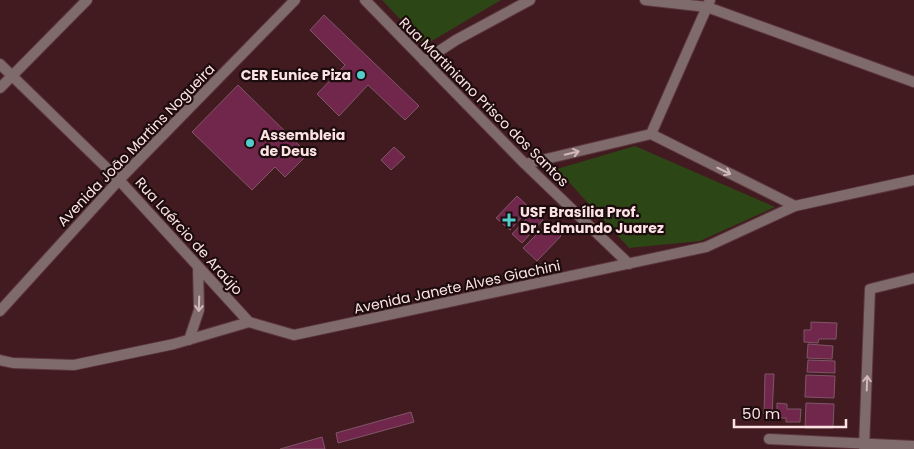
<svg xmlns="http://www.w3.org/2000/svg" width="914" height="449" font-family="Poppins,sans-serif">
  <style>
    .green { fill: #2d4615 }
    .building { fill: #71274c; stroke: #7f5667 }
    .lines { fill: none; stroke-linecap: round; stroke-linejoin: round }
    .minor-casing { stroke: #5c373c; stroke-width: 12 }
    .minor { stroke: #806b6c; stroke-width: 10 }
    .oneway { stroke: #d1b8ba }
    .poi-dot { fill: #53cdca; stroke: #1d0c0e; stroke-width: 2 }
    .labels { text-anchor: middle; stroke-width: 4.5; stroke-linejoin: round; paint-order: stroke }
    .poi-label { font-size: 14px; font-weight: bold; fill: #fde2e4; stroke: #1d0c0e; text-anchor: start }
    .street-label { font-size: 14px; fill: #fde2e4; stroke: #1d0c0e }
  </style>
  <rect width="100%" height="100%" fill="#421b21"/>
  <!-- green -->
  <path class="green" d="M382 0H501L425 45Z
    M635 146 775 207 700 241 629 248 557 169Z"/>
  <!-- building -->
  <path class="building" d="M324 15 419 106 405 120 368 85 339 116 317 94 345 65 310 30Z
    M238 85 308 154 285 177 275 167 252 190 192 132Z
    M394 147 405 157 391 170 381 160Z
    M517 196 543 220 522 243 512 234 526 219 523 216 510 230 496 218Z
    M548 223 561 236 537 261 523 248Z
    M811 322 837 323 836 339H819L818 343 804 342V330H811Z
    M808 344 833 346 832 359 807 358Z
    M808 360 835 361V373L807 372Z
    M765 374H774L772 415 764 414Z
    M806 375 835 376 834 398 805 397Z
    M777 403 787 404V409H801L800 422H786V418H777Z
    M806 403 834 404 833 428H805Z
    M411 412 414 422 338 443 336 433Z
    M322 437 325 449H280Z"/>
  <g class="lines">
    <defs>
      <path id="minor" d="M365 0 525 164 629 264
        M645 0 707 7 914 82
        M424 61 456 40 530 0
        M0 64 119 180 249 322
        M0 88 87 0
        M651 134 710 0
        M525 164 651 134 795 206
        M0 311 119 180 295 0
        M189 340 199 310 198 266
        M0 360 13 363 74 365 174 344 249 322 294 335 706 247 795 206 914 180
        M769 439 914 446
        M864 449 870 289 914 278"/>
    </defs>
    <!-- minor casing -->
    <use href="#minor" class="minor-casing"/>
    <!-- minor -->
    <use href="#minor" class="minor"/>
  </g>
  <!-- one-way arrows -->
  <defs><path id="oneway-shaft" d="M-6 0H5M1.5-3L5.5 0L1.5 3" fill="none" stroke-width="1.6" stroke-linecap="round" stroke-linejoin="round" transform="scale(1.25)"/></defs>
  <g class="oneway">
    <use href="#oneway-shaft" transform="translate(572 153) rotate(-13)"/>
    <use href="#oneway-shaft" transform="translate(724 171) rotate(26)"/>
    <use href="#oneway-shaft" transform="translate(199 304) rotate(92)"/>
    <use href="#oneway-shaft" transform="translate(867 383) rotate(-88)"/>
  </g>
  <!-- markers -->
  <g class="poi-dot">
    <circle cx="361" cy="75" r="5"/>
    <circle cx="250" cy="143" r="5"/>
    <path d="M506.5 212.5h5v5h5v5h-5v5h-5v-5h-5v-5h5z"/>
  </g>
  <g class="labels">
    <!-- poi labels -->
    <g class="poi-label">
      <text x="351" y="80" text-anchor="end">CER Eunice Piza</text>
      <text x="260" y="140">Assembleia<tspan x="260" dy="16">de Deus</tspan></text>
      <text x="520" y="217">USF Brasília Prof.<tspan x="520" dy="16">Dr. Edmundo Juarez</tspan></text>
    </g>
    <!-- street labels -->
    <g class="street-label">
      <text transform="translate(484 102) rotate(45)" y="5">Rua Martiniano Prisco dos Santos</text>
      <text transform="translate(136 145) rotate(-46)" y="5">Avenida João Martins Nogueira</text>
      <text transform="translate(189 236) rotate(48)" y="5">Rua Laércio de Araújo</text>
      <text transform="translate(457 287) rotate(-12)" y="5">Avenida Janete Alves Giachini</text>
    </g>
  </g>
  <!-- scale -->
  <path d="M734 419v8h112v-8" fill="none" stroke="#fde2e4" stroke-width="2.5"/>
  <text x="742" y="419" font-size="15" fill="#fde2e4" stroke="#1d0c0e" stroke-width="4" paint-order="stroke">50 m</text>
</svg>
